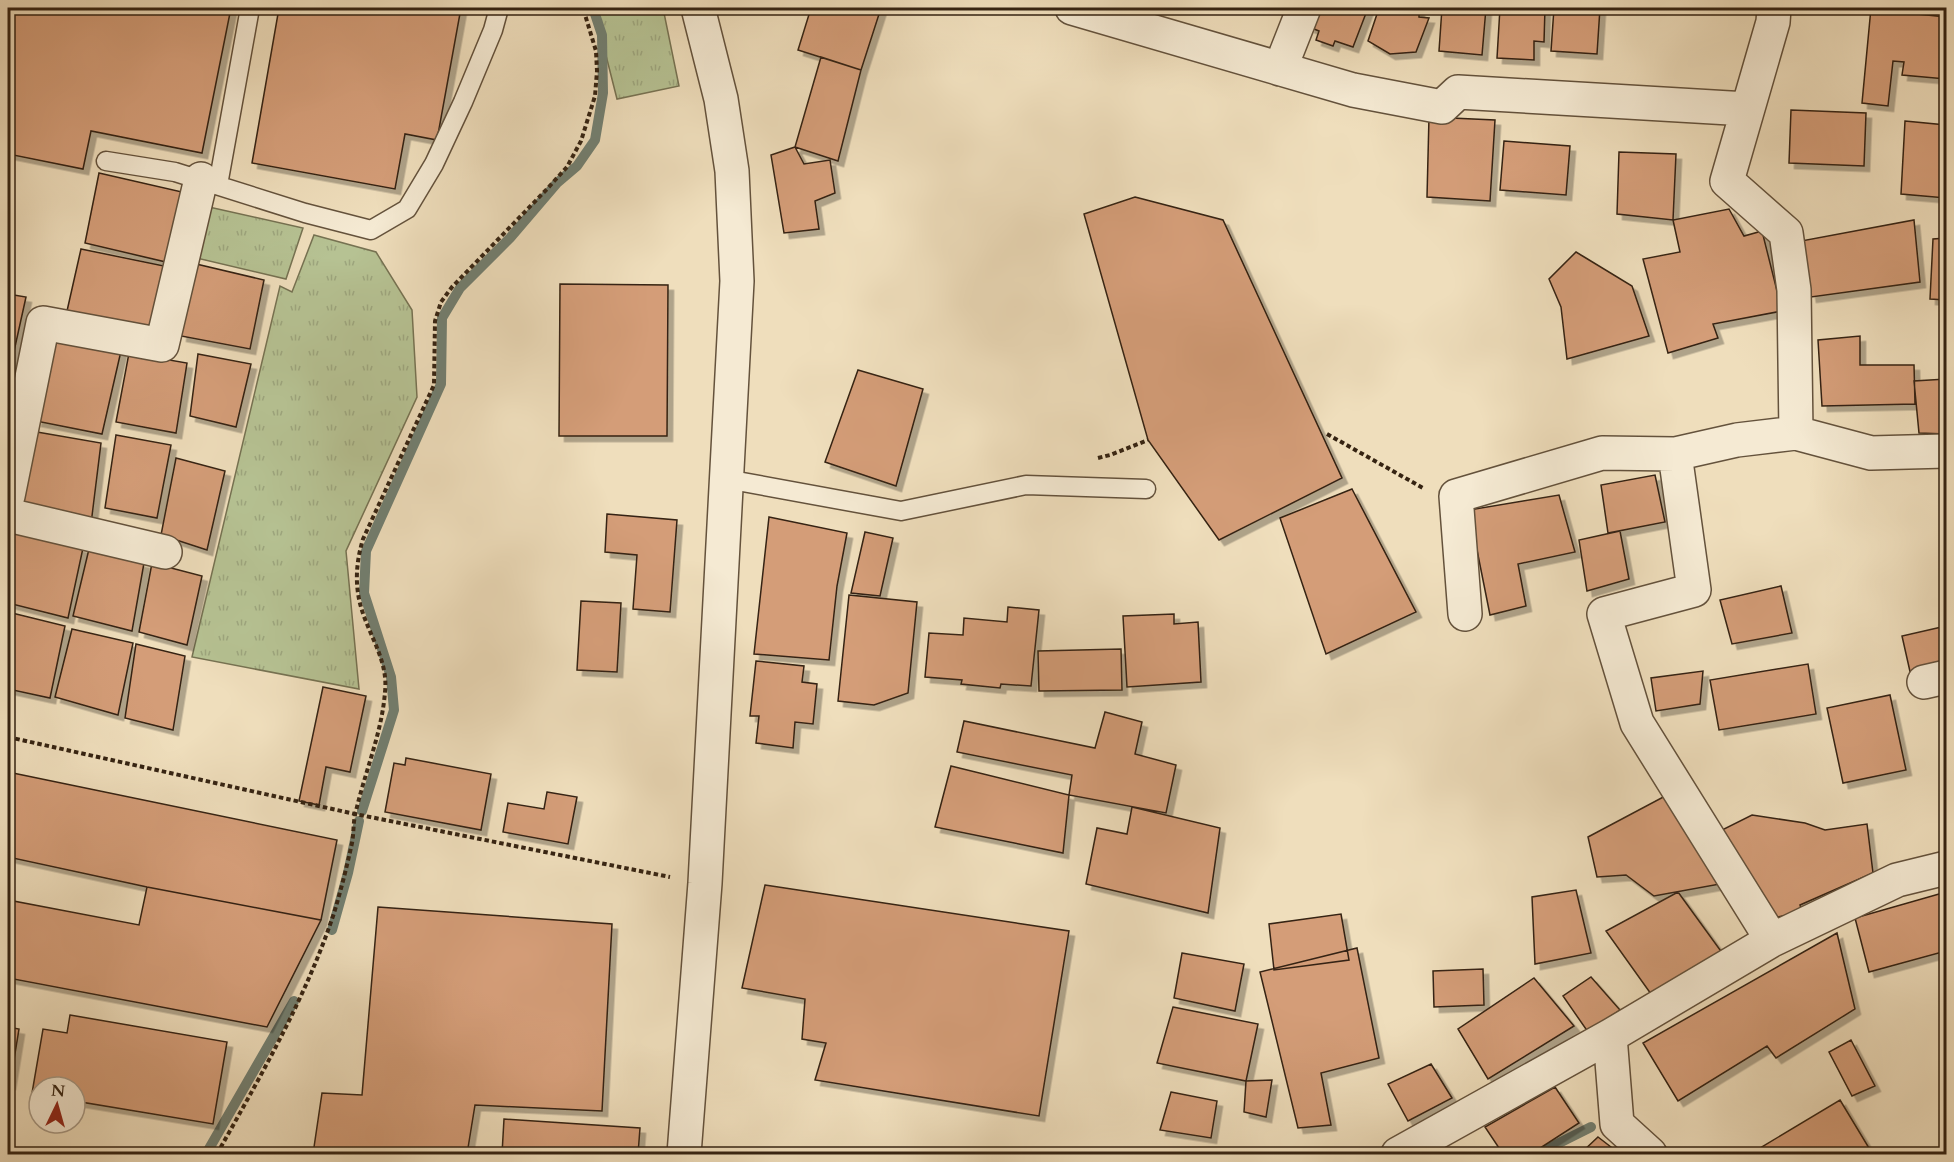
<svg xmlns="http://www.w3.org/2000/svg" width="1954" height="1162" font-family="Cardo,serif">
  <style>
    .grass { fill: url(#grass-tufts); stroke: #767252; stroke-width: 1.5 }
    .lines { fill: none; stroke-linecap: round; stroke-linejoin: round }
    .stream { stroke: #727f71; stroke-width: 10 }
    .building { fill: #d49d78; stroke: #352312; stroke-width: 1.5; filter: url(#shadow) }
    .service-casing { stroke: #64523c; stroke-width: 21 }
    .minor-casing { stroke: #64523c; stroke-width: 36 }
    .tertiary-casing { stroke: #64523c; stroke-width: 36 }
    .path { stroke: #352312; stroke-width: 4; stroke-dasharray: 4.5 3; stroke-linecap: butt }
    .service { stroke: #f5ead3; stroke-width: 18 }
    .minor { stroke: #f5ead3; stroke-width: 33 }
    .tertiary { stroke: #f5ead3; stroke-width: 33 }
  </style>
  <defs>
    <pattern id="grass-tufts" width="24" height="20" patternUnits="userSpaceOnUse" patternTransform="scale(1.5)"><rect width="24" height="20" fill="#b6c293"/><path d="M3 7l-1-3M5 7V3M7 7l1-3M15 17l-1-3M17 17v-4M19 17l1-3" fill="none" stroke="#9da67e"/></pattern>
    <filter id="shadow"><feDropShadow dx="5.5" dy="5.5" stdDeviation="0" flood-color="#0004"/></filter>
  </defs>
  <rect width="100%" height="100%" fill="#efdebc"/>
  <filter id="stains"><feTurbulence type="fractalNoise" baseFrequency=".00333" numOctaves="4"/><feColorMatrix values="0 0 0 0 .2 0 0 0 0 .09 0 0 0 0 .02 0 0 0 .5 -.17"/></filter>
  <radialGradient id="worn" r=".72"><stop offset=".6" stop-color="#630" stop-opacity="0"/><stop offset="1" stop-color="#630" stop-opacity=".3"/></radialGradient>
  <!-- grass -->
  <path class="grass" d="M594 8H663L679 86 617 99Z
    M200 205 303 228 286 279 188 256Z
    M314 235 376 252 412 310 417 397 346 551 359 689 192 657 280 286 292 292Z"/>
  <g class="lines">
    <!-- stream -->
    <path class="stream" d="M362 811 394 710 391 677 364 593 366 551 441 384 442 318 460 288 510 238 557 183 577 166 595 140 603 93 602 35 593 8
      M332 930 348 873 359 821
      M206 1154 294 1001
      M1537 1154 1591 1127"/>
  </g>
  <!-- building -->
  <path class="building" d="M8 8H231L202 153 91 131 83 169 8 154Z
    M279 8H461L437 140 405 134 395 189 252 163Z
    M811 8H881L861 70 798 50Z
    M1316 8H1368L1353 47 1335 41 1333 46 1316 40 1319 31 1309 27Z
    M1379 8H1419V17L1429 18 1416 52 1390 54 1368 41Z
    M1442 8H1486L1482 55 1439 51Z
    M1500 8H1545L1544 42 1534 41V60L1497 58Z
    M1554 8H1600L1597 54 1551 51Z
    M1871 8H1908V13L1946 17V79L1902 75 1904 62 1893 61 1888 106 1862 103Z
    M821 57 861 70 838 161 795 147Z
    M1791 110 1866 113 1864 166 1789 163Z
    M1429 117 1495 120 1490 201 1427 197Z
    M1905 121 1946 125V198L1901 194Z
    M1504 141 1570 146 1566 195 1500 190Z
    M795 147 804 164 830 160 835 193 815 201 819 229 784 233 771 155Z
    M1619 152 1676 154 1673 220 1617 214Z
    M99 173 182 192 166 262 85 243Z
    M1135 197 1223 220 1342 478 1219 540 1148 440 1084 214Z
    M1729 209 1744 236 1762 231 1782 311 1713 324 1718 338 1668 353 1643 259 1680 252 1673 220Z
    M1914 220 1920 282 1811 297 1801 241Z
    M1946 238V300L1930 299 1933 239Z
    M81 249 164 266 153 327 67 311Z
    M1576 252 1632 286 1649 336 1567 359 1561 307 1549 279Z
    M192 263 264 280 250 349 181 336Z
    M560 284 668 285 667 436H559Z
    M8 294 26 297 11 365 8 364Z
    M1860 336V365H1914L1915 404 1822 406 1818 340Z
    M56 337 121 351 102 434 36 421Z
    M129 353 187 363 176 433 116 422Z
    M198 354 251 364 236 427 190 416Z
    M858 370 923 389 896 486 825 462Z
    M1946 379V434L1919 433 1914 381Z
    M37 432 101 443 91 524 19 506Z
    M116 435 171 445 157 518 105 508Z
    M176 458 225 471 207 550 161 535Z
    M1655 475 1665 522 1608 533 1601 485Z
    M1352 489 1416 612 1326 654 1280 518Z
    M1559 495 1575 552 1518 564 1526 606 1490 615 1469 510Z
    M607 514 677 520 670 612 633 609 637 555 605 552Z
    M769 517 847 533 837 586 829 660 754 654Z
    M1620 531 1629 579 1587 591 1579 540Z
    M14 532 83 548 68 618 8 603V569Z
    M865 532 893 538 880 596 851 593Z
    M89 549 144 563 132 631 73 616Z
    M152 563 202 576 187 645 139 632Z
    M1781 586 1792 633 1732 644 1720 600Z
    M849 595 917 602 908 693 874 705 838 701Z
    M581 601 621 603 617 672 577 670Z
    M1008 607 1039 610 1031 686 1001 684 1000 688 961 684 962 680 925 677 929 633 963 635 964 618 1007 622Z
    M8 612 65 626 50 698 8 689Z
    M1174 614V624L1198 622 1201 682 1127 687 1123 616Z
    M1946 626V668L1911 676 1902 636Z
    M72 629 133 643 118 715 55 697Z
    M136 644 185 656 173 730 125 718Z
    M1121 649 1122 690 1039 691 1038 651Z
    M756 661 804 666 802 682 817 684 813 724 795 722 793 748 756 743 759 716H750Z
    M1808 664 1816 714 1719 730 1710 680Z
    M1703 671 1700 704 1656 711 1651 678Z
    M323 687 366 696 350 772 326 767 319 805 299 801Z
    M1890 695 1906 770 1843 783 1827 708Z
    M1105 712 1142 722 1135 754 1176 765 1166 813 1069 795 1072 775 957 752 964 721 1095 748Z
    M406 758 491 774 481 830 385 812 394 763 405 765Z
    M951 766 1069 795 1063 853 935 827Z
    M8 772 337 840 321 920 147 887 8 857Z
    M547 792 577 797 568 844 503 832 508 803 544 809Z
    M1667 795 1720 884 1654 896 1626 875 1597 877 1588 837Z
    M1132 807 1220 828 1208 913 1086 884 1097 828 1127 834Z
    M1752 815 1805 823 1825 830 1867 824 1873 873 1800 905 1802 912 1773 918 1720 831Z
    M765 885 1069 931 1039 1116 815 1080 826 1043 802 1039 805 999 742 988Z
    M147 887 321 920 267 1027 8 978V900L139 925Z
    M1576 890 1591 953 1535 964 1532 897Z
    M1678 892 1723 954 1651 994 1606 931Z
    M1946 892V951L1869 972 1855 918Z
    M378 907 612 924 602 1111 475 1105 467 1154H313L322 1093 362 1095Z
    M1341 914 1349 960 1274 970 1269 924Z
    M1837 933 1855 1009 1776 1058 1767 1046 1678 1101 1643 1043Z
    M1357 948 1379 1058 1321 1073 1331 1125 1298 1128 1260 972Z
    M1182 953 1244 964 1235 1011 1174 998Z
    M1483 969 1484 1005 1434 1007 1433 971Z
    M1591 977 1620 1010 1588 1032 1563 996Z
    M1534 978 1574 1026 1488 1079 1458 1029Z
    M1173 1007 1258 1024 1246 1081 1157 1063Z
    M70 1015 227 1042 213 1124 75 1101V1087H39V1094L32 1093 43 1029 67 1033Z
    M8 1027 19 1029 10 1084H8Z
    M1851 1040 1875 1086 1852 1096 1829 1052Z
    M1431 1064 1452 1098 1408 1121 1388 1084Z
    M1272 1080 1266 1117 1244 1112 1246 1081Z
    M1555 1087 1579 1123 1531 1154H1503L1485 1127Z
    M1171 1092 1217 1101 1211 1138 1160 1130Z
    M1840 1100 1869 1148 1859 1154H1750Z
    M504 1119 640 1128 638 1154H502Z
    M1598 1137 1620 1154H1580Z"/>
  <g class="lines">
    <defs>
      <path id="service" d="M106 161 175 172 305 213 371 230 407 209 434 164 463 102 493 30 499 8
        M218 185 250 8
        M726 479 901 511 1026 485 1146 489"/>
      <path id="minor" d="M1072 8 1353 90 1442 107 1458 92 1747 109
        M1774 8 1773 22 1727 181 1786 233 1794 290 1796 433
        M1280 69 1304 8
        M1675 454 1694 590 1604 614 1637 723 1772 940
        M8 496 43 323 162 345 201 179
        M8 515 165 552
        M1465 614 1456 496 1602 453 1675 454 1737 440 1796 433 1871 453 1946 451
        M1924 682 1946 677
        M1610 1036 1617 1124 1650 1154
        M1398 1154 1610 1036 1772 940 1897 880 1946 868"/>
      <path id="tertiary" d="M684 1154 705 883 737 281 732 171 721 99 698 8"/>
    </defs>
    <!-- service casing -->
    <use href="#service" class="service-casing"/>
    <!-- minor casing -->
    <use href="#minor" class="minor-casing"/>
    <!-- tertiary casing -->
    <use href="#tertiary" class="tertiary-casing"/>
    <!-- path -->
    <path class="path" d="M1327 434 1423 488
      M1098 458 1110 455 1148 440
      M8 737 355 814 670 877
      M217 1154C260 1077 306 998 334 913 341 890 347 866 352 843 354 832 353 821 356 811 365 772 382 732 385 692 388 665 374 643 365 619 354 591 355 566 363 539L434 385 435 321 441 302 452 287 547 189 567 167 581 141 595 96 597 71 596 51 583 8"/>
    <!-- service -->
    <use href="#service" class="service"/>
    <!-- minor -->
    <use href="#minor" class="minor"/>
    <!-- tertiary -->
    <use href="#tertiary" class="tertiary"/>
  </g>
  <!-- margin -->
  <rect width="1954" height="1162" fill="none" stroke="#efdebc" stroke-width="30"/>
  <rect x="9" y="9" width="1936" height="1144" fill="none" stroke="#352312" stroke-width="3"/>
  <rect x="15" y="15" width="1924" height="1132" fill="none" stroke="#352312" stroke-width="1.5"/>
  <!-- north arrow -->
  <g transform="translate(57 1105) rotate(5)"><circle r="28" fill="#f5ead3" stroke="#a89a86" stroke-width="1.5"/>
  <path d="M0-4.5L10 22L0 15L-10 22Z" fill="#8f2418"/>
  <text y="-9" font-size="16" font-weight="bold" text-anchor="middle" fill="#352312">N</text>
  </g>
  <rect width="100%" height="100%" filter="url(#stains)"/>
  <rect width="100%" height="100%" fill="url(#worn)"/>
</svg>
